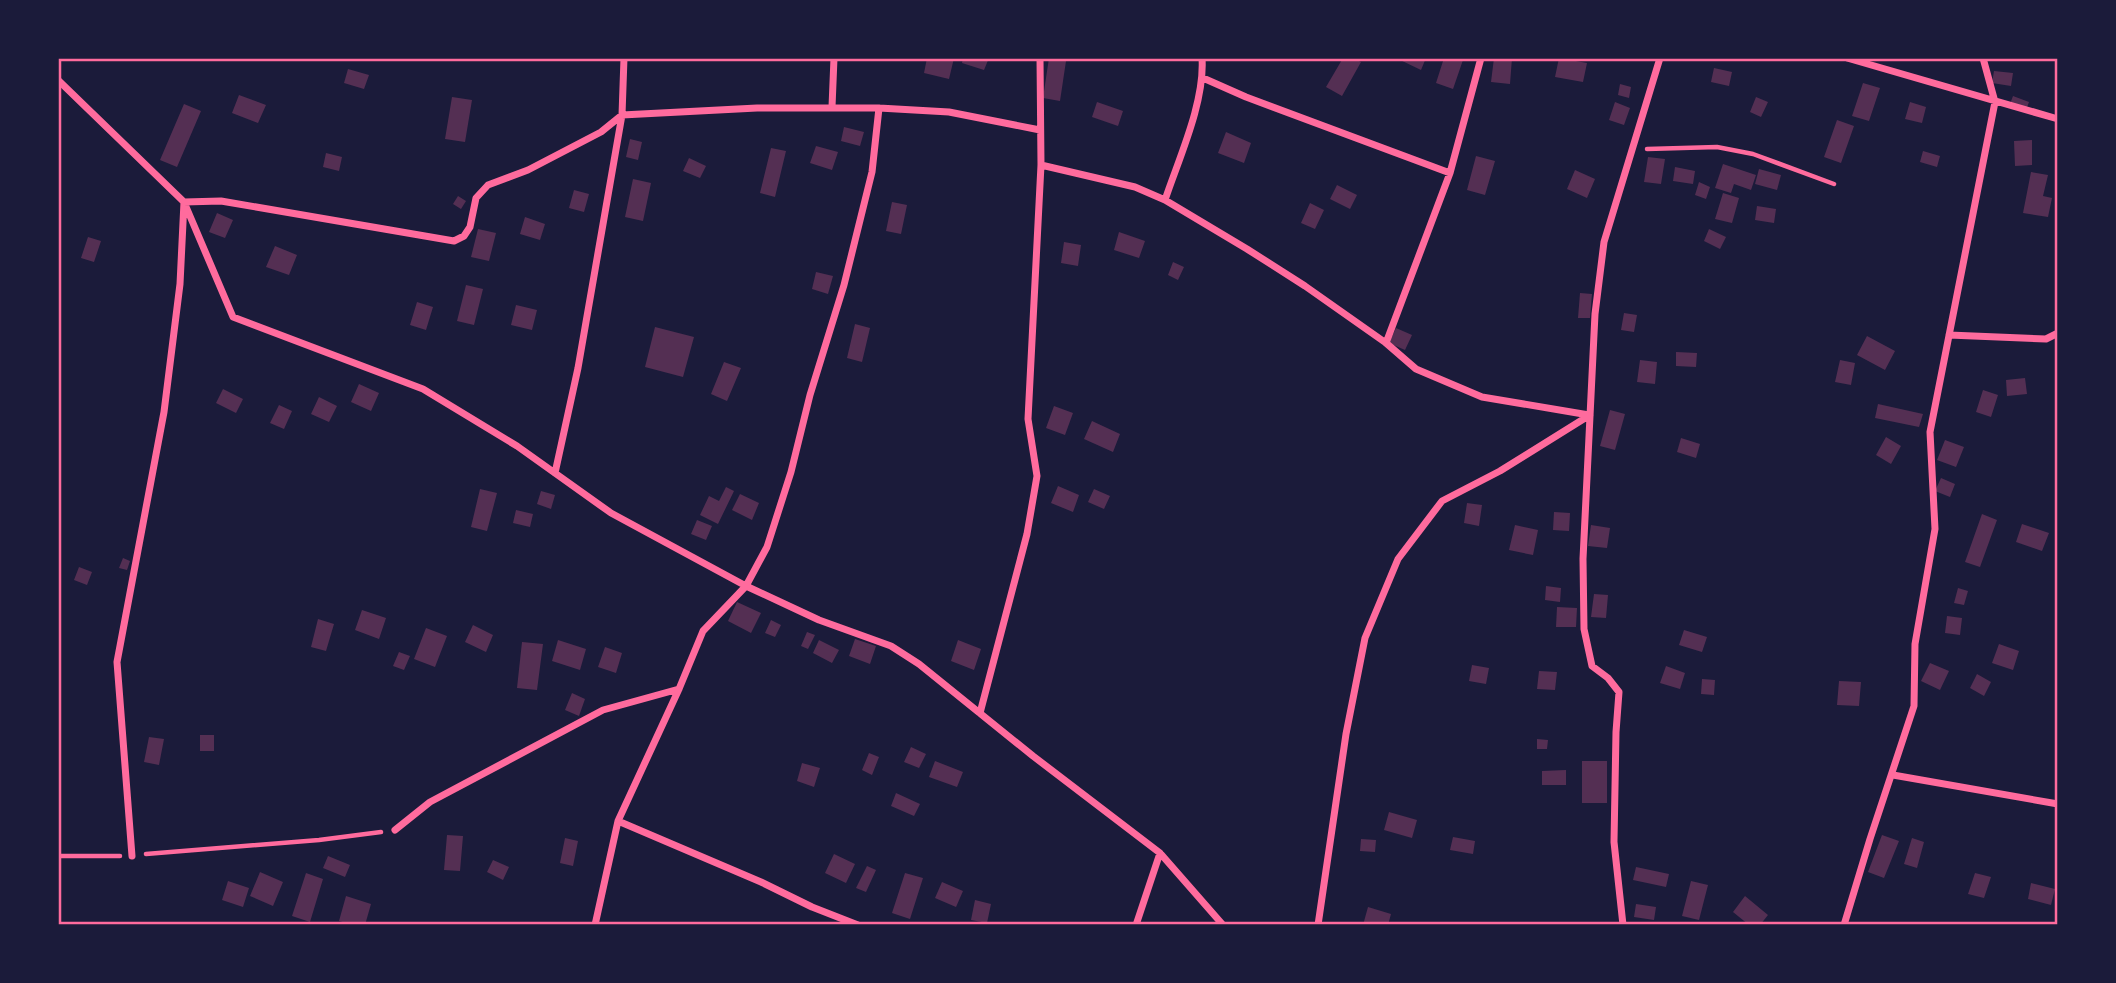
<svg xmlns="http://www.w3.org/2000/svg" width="2116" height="983" font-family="'Open Sans',sans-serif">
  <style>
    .building { fill: #542f53 }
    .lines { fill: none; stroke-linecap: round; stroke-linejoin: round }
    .path { stroke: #ff6b9d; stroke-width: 4.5 }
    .minor { stroke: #ff6b9d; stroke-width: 7 }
    .neatline { fill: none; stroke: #ff6b9d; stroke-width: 2.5 }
  </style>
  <rect width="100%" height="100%" fill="#1b1b3a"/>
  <!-- building -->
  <path class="building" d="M927 58H954L949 79 924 73Z
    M963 58H989L984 70 962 63Z
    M1049 58 1066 61 1060 101 1043 98Z
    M1343 58H1353L1361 62 1342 96 1326 87Z
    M1396 58H1426L1421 70Z
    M1444 58 1463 60 1453 89 1436 83Z
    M1494 58H1512L1510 84 1491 82Z
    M1559 58 1587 63 1583 82 1555 77Z
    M1714 68 1732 72 1729 86 1711 82Z
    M348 69 369 75 364 89 344 83Z
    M1994 71 2013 73 2011 86 1992 83Z
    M1863 83 1880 88 1869 121 1852 116Z
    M1620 84 1631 87 1629 98 1618 95Z
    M239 95 266 105 258 123 232 113Z
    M2013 96 2029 102 2026 110 2010 104Z
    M452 97 472 100 465 142 445 139Z
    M1756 97 1768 102 1761 117 1750 112Z
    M1097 102 1123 111 1118 126 1092 117Z
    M1615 102 1630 108 1624 125 1609 120Z
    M1910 102 1926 107 1922 123 1905 119Z
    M184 104 201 111 177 167 160 160Z
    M1837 120 1854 126 1841 163 1824 157Z
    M844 127 864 132 860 146 841 141Z
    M1226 132 1251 143 1244 163 1218 153Z
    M630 139 642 142 638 160 626 157Z
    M2032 140V165L2015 166 2014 141Z
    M816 146 838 152 832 170 810 163Z
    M771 148 786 151 775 197 760 193Z
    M1923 151 1940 156 1937 167 1920 162Z
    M326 153 342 157 339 171 323 167Z
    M1476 156 1495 161 1485 195 1467 190Z
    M1648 157 1665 159 1661 184 1644 182Z
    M689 158 706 166 700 178 683 171Z
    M1723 164 1756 175 1751 190 1734 184 1731 193 1715 188Z
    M1675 167 1695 171 1693 184 1673 181Z
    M1759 169 1781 175 1777 190 1755 184Z
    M1575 170 1595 179 1587 198 1567 189Z
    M2031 172 2048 175 2043 196 2052 198 2048 217 2023 213Z
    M633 179 651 183 643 221 625 217Z
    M1699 182 1710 187 1706 199 1695 195Z
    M1337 185 1357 195 1350 209 1330 199Z
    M574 190 589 194 584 212 569 208Z
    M1723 193 1739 198 1732 223 1715 219Z
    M458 196 466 201 461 209 453 204Z
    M892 202 907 205 901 234 886 231Z
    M1310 203 1324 210 1315 229 1301 223Z
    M1757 206 1776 209 1774 223 1755 220Z
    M217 213 233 220 225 238 209 232Z
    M525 217 545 224 540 240 520 234Z
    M478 229 496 233 489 261 471 257Z
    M1709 229 1726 237 1720 249 1704 241Z
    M1119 232 1145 241 1139 258 1114 250Z
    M88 237 101 241 94 262 81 258Z
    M1064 242 1081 245 1078 266 1061 263Z
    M275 246 297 255 289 275 266 267Z
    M1173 262 1184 267 1178 280 1168 275Z
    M816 272 833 276 828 294 812 289Z
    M466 285 483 289 474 325 457 321Z
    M1580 293 1592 294 1590 318H1578Z
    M417 302 433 307 426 330 410 325Z
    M516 305 537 310 532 330 511 325Z
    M1624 313 1637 315 1634 332 1621 330Z
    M855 324 870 328 862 362 847 358Z
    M655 327 694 337 683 377 645 367Z
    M1396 328 1412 335 1405 350 1389 343Z
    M1867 336 1895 351 1885 370 1857 355Z
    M1676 352 1697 353 1696 367 1676 366Z
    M1640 360 1657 362 1655 384 1637 382Z
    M1840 360 1855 363 1851 385 1835 382Z
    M724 362 741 368 727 401 711 394Z
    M2025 378 2027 394 2007 396 2006 380Z
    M359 384 379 393 371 411 351 402Z
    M223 389 243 399 236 413 216 403Z
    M1983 390 1998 395 1991 417 1976 412Z
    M319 397 337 406 329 422 311 414Z
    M1878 404 1923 414 1919 427 1875 418Z
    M279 405 292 411 284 429 270 423Z
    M1054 406 1073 413 1065 435 1046 428Z
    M1610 410 1625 414 1615 450 1600 446Z
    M1092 421 1120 434 1113 452 1084 439Z
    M1886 437 1901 446 1891 464 1876 455Z
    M1681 438 1700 444 1696 458 1677 452Z
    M1945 440 1964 447 1956 467 1937 460Z
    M1941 478 1955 484 1950 497 1935 491Z
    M1058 486 1079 495 1073 512 1051 503Z
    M726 487 734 491 718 524 700 515 709 496 719 501Z
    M480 489 497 493 487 531 471 527Z
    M1094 489 1110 496 1104 509 1088 502Z
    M541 491 555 495 551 509 537 504Z
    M740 494 759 503 752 520 732 510Z
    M1467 503 1482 505 1479 526 1464 523Z
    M516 510 533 514 530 527 513 523Z
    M1554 512 1570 513 1569 531 1553 530Z
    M1982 514 1997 520 1980 567 1965 562Z
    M697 520 712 526 706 540 691 534Z
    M2022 524 2049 533 2042 551 2016 542Z
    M1515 525 1538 530 1533 555 1509 550Z
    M1591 525 1610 528 1607 548 1588 546Z
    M123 558 130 561 127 570 119 568Z
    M79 567 92 572 87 585 74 580Z
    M1546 586 1561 588 1560 602 1545 600Z
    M1958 588 1968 591 1964 605 1954 603Z
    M1594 594 1608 595 1606 618 1591 617Z
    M737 602 761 613 751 633 728 621Z
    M1557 607 1577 608 1576 627H1556Z
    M362 610 386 618 379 639 355 630Z
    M1947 616 1962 618 1960 635 1945 633Z
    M318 619 334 624 326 651 311 647Z
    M771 620 781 625 775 637 765 633Z
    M473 625 493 635 486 652 465 642Z
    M426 628 447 636 435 667 414 659Z
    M1684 630 1707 637 1702 652 1679 645Z
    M807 632 815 635 808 649 801 646Z
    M855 639 876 646 870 664 849 656Z
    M558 640 586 649 580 670 552 661Z
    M819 640 839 650 832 663 813 653Z
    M958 640 981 649 974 670 951 661Z
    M522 642 543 644 537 690 517 688Z
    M1999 644 2019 651 2013 670 1992 663Z
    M605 647 622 653 616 673 598 667Z
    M399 652 410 656 404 670 393 666Z
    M1930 663 1949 671 1940 690 1921 681Z
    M1472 665 1489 668 1486 684 1469 681Z
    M1666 666 1685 673 1680 689 1660 683Z
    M1539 671 1557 672 1555 690 1537 689Z
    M1977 674 1991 682 1984 696 1970 688Z
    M1702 679 1715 680 1714 695 1701 694Z
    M1839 681 1861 682 1859 706 1837 705Z
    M572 693 585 699 579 716 565 710Z
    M200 735H214V751H200Z
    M149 737 164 739 159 765 144 762Z
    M1537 739 1548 740 1547 749H1537Z
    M911 747 926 754 919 768 904 762Z
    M869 753 879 757 872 775 862 770Z
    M935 761 963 772 957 787 929 777Z
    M1582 761H1607V803H1582Z
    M802 763 820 768 814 787 797 781Z
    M1566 770V785H1542V771Z
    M896 793 920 804 914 816 891 806Z
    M1389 812 1417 820 1412 838 1384 830Z
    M447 835 463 836 460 871 444 870Z
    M1882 835 1899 841 1884 878 1868 872Z
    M1453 837 1475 841 1473 854 1450 850Z
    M565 838 578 841 573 866 560 863Z
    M1912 838 1924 842 1917 868 1904 864Z
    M1361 839 1376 840 1375 852 1360 851Z
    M834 854 855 864 846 883 825 873Z
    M328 856 350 865 345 877 323 868Z
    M493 860 509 867 503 880 487 872Z
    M867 866 876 870 866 892 856 888Z
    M1636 867 1669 874 1666 887 1633 880Z
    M260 872 283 882 273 906 250 896Z
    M306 873 323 879 310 922 292 916Z
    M905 873 923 878 910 919 892 913Z
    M1975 873 1991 877 1984 898 1968 894Z
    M228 881 249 888 243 907 222 900Z
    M1691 881 1708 885 1699 920 1682 916Z
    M942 882 963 891 956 907 935 898Z
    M2031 883 2055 889 2051 905 2028 899Z
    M346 896 371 904 365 925H353L339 921Z
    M1745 896 1768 915 1760 925H1749L1733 912Z
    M975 900 991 904 987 923 971 920Z
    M1636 904 1656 907 1654 920 1634 917Z
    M1368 907 1391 914 1388 925H1363Z"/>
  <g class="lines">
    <!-- path -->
    <path class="path" d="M1647 149 1717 147 1753 154 1834 184
      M146 854 319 840 381 832
      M58 856H120"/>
    <!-- minor -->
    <path class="minor" d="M1847 58 2058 119
      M1203 78 1246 97 1450 173
      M58 80 184 202 233 317 423 389 517 446 611 513 746 586 819 620 891 646 919 664 1033 756 1160 853 1223 925
      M832 107 834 58
      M1041 165 1135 187 1165 200 1247 249 1305 286 1386 343 1416 369 1482 397 1589 415
      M1165 200C1179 158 1205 102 1202 58
      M1949 335 2046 339 2058 333
      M1386 343 1450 173 1481 58
      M555 473 578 368 622 115 624 58
      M980 713 1027 534 1037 476 1028 419 1041 165 1040 58
      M1893 775 2058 804
      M618 821 761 882 812 907 858 925
      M395 830 430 802 603 710 679 689
      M132 856 117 662 164 412 180 284 184 202 221 201 454 241 464 236 470 227 476 198 488 185 528 170 601 132 622 115 757 108H879L949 112 1040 130
      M595 925 618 821 679 689 703 631 746 586 767 547 791 472 810 395 844 285 872 172 879 108
      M1136 925 1160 853
      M1318 925 1346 734 1365 638 1398 559 1442 501 1500 471 1590 415
      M1623 925 1614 842 1616 732 1619 692 1608 678 1592 666 1584 629 1583 559 1595 314 1604 242 1660 58
      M1844 925 1870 839 1914 706 1915 644 1935 529 1930 432 1995 102 1983 58"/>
  </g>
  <!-- border -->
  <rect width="2116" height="983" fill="none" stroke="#1b1b3a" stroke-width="119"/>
  <rect x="60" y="60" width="1996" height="863" class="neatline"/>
</svg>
